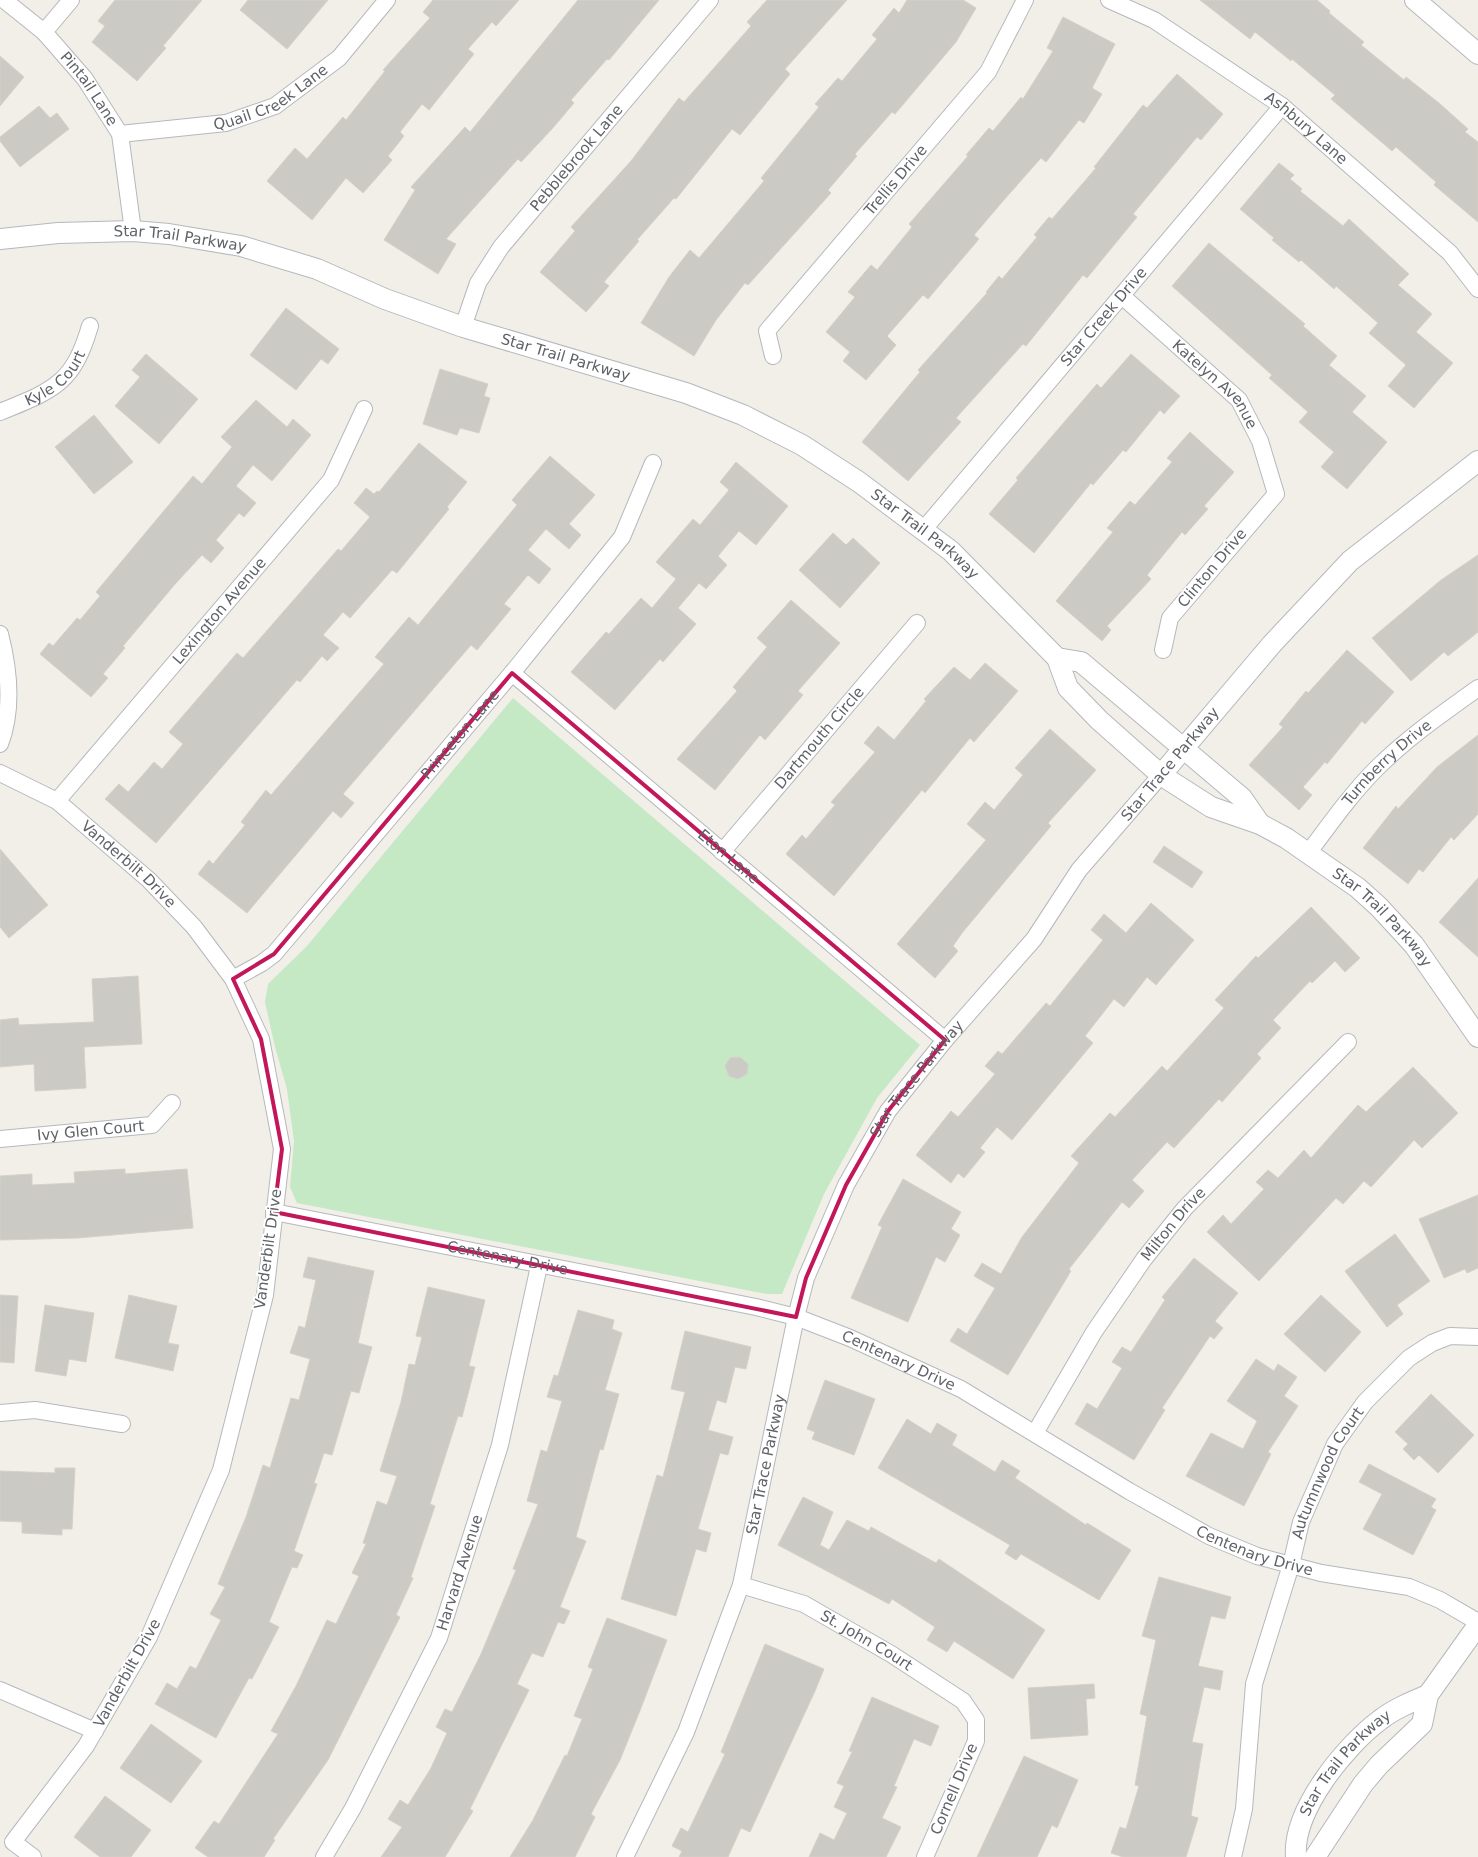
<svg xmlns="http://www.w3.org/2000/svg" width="1478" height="1857" font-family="'DejaVu Sans',sans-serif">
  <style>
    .green { fill: #c5e8c5 }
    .building { fill: #cccac5; stroke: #d6d1c6 }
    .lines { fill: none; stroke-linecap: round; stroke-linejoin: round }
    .minor-casing { stroke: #b5b8bc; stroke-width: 18 }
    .tertiary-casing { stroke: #b5b8bc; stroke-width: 22 }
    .minor { stroke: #fff; stroke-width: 16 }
    .tertiary { stroke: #fff; stroke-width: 20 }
    .marked { fill: none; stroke: #c2185b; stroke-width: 4; stroke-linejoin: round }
    .labels { text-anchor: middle; stroke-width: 4; stroke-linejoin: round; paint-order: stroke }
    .street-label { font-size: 15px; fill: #5f6368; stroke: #fff }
  </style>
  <rect width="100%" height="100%" fill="#f1efe8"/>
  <!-- green -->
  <path class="green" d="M513 698 920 1045 877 1098 824 1194 782 1294H767L297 1203 290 1187 294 1141 287 1089 275 1047 265 1002 268 984 307 946Z"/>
  <!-- building -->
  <path class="building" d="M115 0H202L163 46 166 48 137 81 92 42 105 26 98 21Z
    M248 0H328L287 49 240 10Z
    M433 0H519L496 26 492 22 468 49 474 54 429 110 422 104 400 132 404 136 388 156 392 160 363 193 346 178 312 220 267 181 295 148 307 159 343 117 346 120 385 71 383 70 430 18 423 12Z
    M578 0H659L609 60 607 59 571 100 574 103 552 129 521 162 518 159 446 239 456 244 438 274 384 240 415 190 411 187 465 127 470 132Z
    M767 0H847L785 69 790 74 740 135 732 129 676 199 674 198 637 240 639 241 604 282 609 286 586 312 540 272 575 231 571 227 631 161 679 98 684 102 751 26 747 22Z
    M907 0H963L976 8 956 42 895 114 892 112 855 154 857 156 828 190 831 193 748 285 745 283 716 320 694 356 641 323 669 277 690 250 699 258 764 181 761 178 819 107 815 104 838 78 842 81 877 39 872 35 894 8 899 13Z
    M1200 0H1317L1330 11 1329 13 1364 42 1361 45 1404 80 1406 77 1439 103 1468 129 1465 132 1478 142V222L1434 185 1436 182 1396 147 1392 151 1331 99 1335 95 1292 59 1291 61 1255 32 1250 39Z
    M1063 17 1115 44 1092 88 1102 94 1084 123 1079 120 1046 162 1041 158 1003 201 974 235 979 239 928 299 923 295 887 336 896 345 866 380 843 361 850 352 826 332 855 297 848 292 871 265 877 270 912 227 909 224 968 156 966 155 989 128 993 131 1021 97 1023 99 1053 51 1047 48Z
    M0 56 24 77 0 106Z
    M1177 74 1223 114 1201 140 1197 137 1133 214 1137 217 1087 278 1083 275 1026 346 1023 344 956 418 961 422 908 481 862 442 920 372 918 370 987 293 986 292 999 276 1002 279 1037 237 1034 235 1049 217 1052 219 1096 168 1094 167 1143 105 1147 108Z
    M39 106 50 118 57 113 69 129 20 167 0 141V137Z
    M1279 163 1294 175 1290 179 1302 189 1300 191 1343 226 1349 219 1409 274 1398 285 1432 314 1416 332 1453 363 1414 408 1388 386 1406 365 1369 333 1378 323 1336 286 1334 289 1301 260 1299 262 1272 240 1274 238 1240 209Z
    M1209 243 1305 324 1303 326 1337 356 1329 365 1366 396 1352 412 1387 442 1347 489 1321 467 1334 452 1299 422 1308 412 1269 378 1272 375 1172 286Z
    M286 308 339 349 328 364 321 359 296 390 250 355Z
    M146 354 198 399 159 444 115 406 140 377 132 370Z
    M1131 354 1180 396 1164 414 1160 410 1126 452 1123 450 1093 485 1091 483 1034 553 989 514 1018 480 1016 478 1097 384 1101 388Z
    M440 369 488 384 484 396 490 398 479 433 460 428 457 435 423 424Z
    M256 400 287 427 293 419 311 435 272 481 253 465 236 486 256 503 244 517 239 513 216 540 224 548 211 563 202 555 176 583 123 646 125 648 103 674 108 678 91 697 40 654 49 643 53 646 77 618 80 620 100 596 96 592 193 476 202 484 232 447 221 437Z
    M94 415 133 462 94 494 55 447Z
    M1190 432 1234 472 1204 506 1208 509 1185 535 1182 532 1147 575 1151 579 1107 626 1111 630 1102 641 1056 601 1113 532 1107 528 1130 501 1135 505 1172 462 1167 458Z
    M419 443 467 482 447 507 449 509 397 573 392 570 350 618 343 612 323 635 339 648 327 661 322 656 300 682 297 680 156 843 105 799 119 784 128 792 154 762 162 769 183 744 169 732 237 653 243 658 338 549 341 551 370 517 354 503 366 488 374 494 377 491 379 492Z
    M550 456 595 495 569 524 581 535 569 549 546 529 528 550 551 569 539 584 528 575 504 604 511 609 477 650 471 645 343 794 354 803 341 818 333 811 247 913 198 874 209 860 213 864 245 825 241 822 266 790 271 795 384 664 375 657 409 617 418 625 517 505 512 500Z
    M736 462 788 506 756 545 739 531 718 556 727 565 706 589 699 583 678 608 696 624 663 662 660 659 615 710 571 672 606 632 609 634 641 598 652 608 676 579 656 562 693 519 700 525 729 490 720 482Z
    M833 533 846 545 853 538 880 563 840 608 799 570Z
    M1478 555V632L1448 656 1444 652 1411 681 1372 638 1441 580Z
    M791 600 840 643 798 691 803 695 765 740 760 735 715 790 677 759 737 691 733 687 767 647 757 638Z
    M1347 650 1394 692 1365 724 1362 721 1327 764 1325 762 1303 787 1312 795 1299 810 1249 765 1283 727 1279 724 1306 691 1308 693Z
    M985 663 1018 691 974 742 970 738 925 793 922 790 834 896 786 854 802 835 806 839 835 805 831 802 875 752 864 743 878 726 894 740 926 701 924 699 954 667 970 680Z
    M1050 729 1096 770 1048 823 1051 826 962 933 953 946 958 951 935 978 897 944 986 840 967 824 985 802 994 810 1023 775 1015 768Z
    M1478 735V814L1454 840 1451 837 1423 872 1419 869 1408 884 1363 848 1396 806 1398 809 1437 767Z
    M1164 846 1203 872 1192 888 1153 862Z
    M0 849 48 905 9 938 0 927Z
    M1478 878V957L1439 922Z
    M1151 903 1194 940 1156 985 1147 977 1124 1007 1114 999 1085 1036 1093 1043 1012 1140 997 1127 980 1148 985 1152 964 1178 958 1173 951 1183 916 1155 951 1111 958 1117 995 1074 985 1066 998 1051 1002 1054 1046 1003 1050 1006 1103 940 1091 930 1104 914 1126 933Z
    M1311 907 1360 958 1345 972 1335 961 1312 983 1310 981 1273 1020 1281 1028 1257 1054 1261 1058 1222 1102 1219 1099 1174 1148 1167 1142 1132 1180 1144 1191 1129 1208 1122 1202 1069 1269 1071 1271 1008 1375 950 1341 958 1328 967 1334 995 1288 974 1276 982 1263 1001 1274 1022 1237 1079 1163 1071 1156 1110 1113 1115 1117 1162 1066 1167 1071 1224 1008 1215 1000 1256 956 1258 958Z
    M138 976 142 1044 84 1047 86 1088 35 1091 34 1064 0 1067V1020L18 1018 19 1025 94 1022 92 979Z
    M740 1057 748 1064 747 1074 738 1079 729 1076 725 1066 730 1058Z
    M1413 1067 1458 1113 1422 1148 1414 1140 1371 1187 1364 1181 1343 1204 1336 1198 1259 1281 1207 1232 1223 1215 1231 1224 1264 1189 1256 1182 1268 1170 1278 1178 1304 1150 1311 1158 1358 1105 1366 1112Z
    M125 1169V1174L187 1169 193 1228 78 1238 0 1240V1176L32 1174V1185L75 1183 74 1172Z
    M903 1179 961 1212 951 1229 960 1235 945 1262 936 1257 908 1322 851 1298 882 1227 878 1225Z
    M1478 1195V1268L1467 1273 1465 1269 1444 1278 1419 1219Z
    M1395 1234 1430 1281 1397 1305 1403 1314 1387 1327 1345 1271Z
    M308 1257 374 1271 358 1343 372 1347 359 1393 351 1391 332 1455 324 1453 314 1483 317 1484 294 1551 303 1555 297 1568 292 1567 269 1622 279 1627 252 1679 249 1678 216 1738 155 1704 167 1683 177 1689 190 1666 196 1669 221 1620 210 1614 225 1587 218 1584 246 1517 263 1465 270 1468 291 1398 299 1400 310 1359 290 1353 299 1326 305 1328 316 1280 303 1277Z
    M1194 1258 1238 1293 1215 1321 1223 1328 1214 1339 1210 1336 1162 1408 1165 1410 1134 1460 1075 1424 1087 1403 1097 1409 1122 1368 1112 1362 1122 1347 1131 1352 1165 1300 1162 1297Z
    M428 1287 485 1300 469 1366 475 1367 462 1417 458 1416 430 1504 435 1506 411 1577 413 1578 396 1615 400 1617 328 1760 273 1839 275 1840 264 1857H208L195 1848 214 1821 219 1824 278 1734 271 1731 296 1686 327 1620 336 1624 359 1576 352 1573 366 1544 363 1543 377 1501 387 1505 397 1476 380 1471 401 1402 409 1364 415 1365 422 1337 416 1336Z
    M0 1295 18 1296 14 1363 0 1362Z
    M129 1295 177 1306 168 1343 179 1345 173 1371 115 1358Z
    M1321 1295 1361 1332 1325 1372 1284 1334Z
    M45 1305 94 1313 86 1362 69 1359 66 1376 35 1371Z
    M578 1310 614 1320 612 1329 622 1333 605 1390 619 1394 603 1450 600 1449 576 1537 586 1541 560 1607 570 1611 564 1624 558 1622 543 1657 532 1653 517 1684 529 1690 470 1809 473 1811 445 1857H381L402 1827 388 1819 400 1800 408 1805 431 1768 447 1733 436 1727 445 1709 452 1712 481 1654 516 1570 513 1569 538 1504 527 1501 541 1450 547 1452 562 1401 547 1397 554 1375 558 1376Z
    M685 1331 751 1347 746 1369 735 1367 726 1403 717 1400 708 1430 733 1437 728 1455 720 1453 698 1529 711 1533 706 1552 696 1549 676 1616 621 1599 657 1475 663 1477 685 1392 671 1389Z
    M1256 1359 1274 1371 1278 1364 1297 1377 1284 1396 1298 1406 1268 1452 1271 1454 1244 1506 1186 1476 1211 1433 1243 1449 1257 1421 1227 1401Z
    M825 1380 875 1399 854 1455 812 1439 815 1432 807 1429Z
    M1431 1394 1474 1435 1438 1473 1419 1455 1414 1460 1403 1449 1408 1444 1395 1432Z
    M907 1419 931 1434 937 1423 957 1435 952 1445 995 1472 1002 1460 1020 1471 1015 1478 1086 1525 1087 1523 1131 1550 1099 1600 1021 1554 1016 1560 1005 1553 1010 1545 878 1468Z
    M1369 1464 1436 1499 1431 1507 1436 1510 1413 1555 1363 1529 1382 1494 1359 1482Z
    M55 1468H75L72 1529H62V1535L22 1533V1522L0 1521V1471L55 1473Z
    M803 1497 833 1512 820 1545 829 1550 847 1520 869 1531 871 1527 936 1563 939 1559 1045 1630 1013 1679 954 1641 947 1652 927 1640 935 1627 892 1599 889 1604 778 1545Z
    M1159 1577 1231 1597 1225 1619 1211 1616 1198 1666 1223 1671 1220 1690 1204 1687 1192 1742 1203 1744 1191 1816 1198 1818 1186 1857H1123L1111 1853 1120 1827 1126 1829 1139 1786 1135 1785 1147 1716 1140 1714 1156 1640 1142 1636Z
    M607 1618 667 1640 641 1708 620 1760 591 1814 595 1817 575 1857H510L533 1820 565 1755 567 1756 582 1719 574 1716 593 1669 588 1667Z
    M765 1644 824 1669 815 1691 750 1832 741 1828 728 1857H679L682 1851 672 1846 681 1828 688 1832 725 1754 721 1752Z
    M1094 1684 1095 1698 1086 1699 1088 1735 1031 1739 1028 1688Z
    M872 1697 939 1726 931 1746 914 1739 894 1786 897 1787 882 1818 901 1827 886 1857H809L820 1833 834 1840 847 1813 834 1807 844 1786 837 1783 852 1752 849 1751Z
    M151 1724 202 1761 171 1803 120 1768Z
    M1024 1756 1078 1780 1057 1828 1052 1825 1037 1857H977Z
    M105 1796 151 1830 131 1857H100L74 1837Z"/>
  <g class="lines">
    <defs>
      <g id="minor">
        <path id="s1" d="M4 0 44 32 85 79 120 134 133 231"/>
        <path id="s2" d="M1109 0 1154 20 1282 106 1450 253 1478 289"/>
        <path d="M44 32 71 0"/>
        <path id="s3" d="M120 134 226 123 275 106 339 58 387 0"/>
        <path id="s4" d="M1122 296 1239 400 1260 441 1276 494 1170 618 1163 650"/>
        <path id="s5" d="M463 327 478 283 501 247 710 0"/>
        <path id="s6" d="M773 356 767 331 988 72 1025 0"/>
        <path id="s7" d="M0 412C54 390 73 384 90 326"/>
        <path id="s8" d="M924 529 1282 106"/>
        <path d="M0 634C9 669 13 710 0 744"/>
        <path id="s9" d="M512 673 945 1040"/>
        <path id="s10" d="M0 773 57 801 149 880 194 927 233 979 261 1039 282 1149 265 1295 221 1470 149 1637 86 1746 13 1842 33 1857"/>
        <path id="s11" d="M57 801 331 480 364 409"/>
        <path id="s12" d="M722 852 917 623"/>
        <path id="s13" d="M1309 852C1330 824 1351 794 1376 769 1407 738 1443 713 1478 688"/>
        <path id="s14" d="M233 979 262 963 274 954 512 673 622 537 653 463"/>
        <path id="s15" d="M0 1139 152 1125 172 1103"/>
        <path id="s16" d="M274 1212 756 1307 796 1317 850 1338 961 1389 1129 1491 1209 1536 1257 1556 1321 1573 1409 1587 1440 1600 1478 1622"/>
        <path d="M0 1413 35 1410 122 1424"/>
        <path id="s17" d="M1035 1433 1094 1332 1144 1259 1185 1208 1348 1042"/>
        <path id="s18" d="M741 1585 804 1604 891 1654 963 1701 976 1720V1741L925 1857"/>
        <path d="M0 1690 95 1731"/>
        <path id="s19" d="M324 1857 353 1808 439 1638 500 1445 539 1266"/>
        <path id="s20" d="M625 1857 686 1732 741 1585 796 1317 806 1278 846 1185 888 1111 945 1040 1034 939 1079 870 1161 775"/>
        <path id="s21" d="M1233 1857 1244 1809 1254 1684 1291 1565 1301 1522 1335 1444 1365 1402 1409 1358 1432 1343 1450 1336 1478 1337"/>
      </g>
      <g id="tertiary">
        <path d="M1415 0 1478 54"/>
        <path id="s22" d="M0 239 58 233 133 231 169 234 241 246 317 269 385 299 463 327 686 393 743 415 802 445 859 482 951 551 1057 658 1068 688 1099 720 1161 775 1211 807 1260 824 1286 838 1358 888 1379 907 1414 945 1478 1037"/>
        <path d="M1057 658 1081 662 1242 798 1260 824"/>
        <path d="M1161 775 1272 644 1350 561 1478 461"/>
        <path id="s23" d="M1296 1857C1292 1811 1345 1746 1380 1720 1394 1709 1411 1702 1428 1695"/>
        <path d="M1315 1857 1363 1784 1379 1765 1422 1724 1428 1695 1478 1625"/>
      </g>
    </defs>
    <!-- minor casing -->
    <use href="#minor" class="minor-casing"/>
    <!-- tertiary casing -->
    <use href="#tertiary" class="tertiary-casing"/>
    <!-- minor -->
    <use href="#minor" class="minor"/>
    <!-- tertiary -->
    <use href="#tertiary" class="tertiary"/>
  </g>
  <!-- marked area -->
  <path class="marked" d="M512 673 945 1040 888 1111 846 1185 806 1278 796 1317 274 1212 282 1149 261 1039 233 979 274 954Z"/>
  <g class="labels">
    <!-- street labels -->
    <g class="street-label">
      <text dy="5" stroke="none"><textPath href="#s1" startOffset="124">Pintail Lane</textPath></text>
      <text dy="5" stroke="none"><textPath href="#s3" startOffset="158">Quail Creek Lane</textPath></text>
      <text dy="5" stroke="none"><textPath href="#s2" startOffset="236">Ashbury Lane</textPath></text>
      <text dy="5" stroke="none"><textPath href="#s5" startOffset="206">Pebblebrook Lane</textPath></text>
      <text dy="5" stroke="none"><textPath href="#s6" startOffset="224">Trellis Drive</textPath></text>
      <text dy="5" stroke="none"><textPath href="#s22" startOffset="181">Star Trail Parkway</textPath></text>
      <text dy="5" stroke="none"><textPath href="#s8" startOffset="278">Star Creek Drive</textPath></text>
      <text dy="5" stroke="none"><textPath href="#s22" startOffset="586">Star Trail Parkway</textPath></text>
      <text dy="5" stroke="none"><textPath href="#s7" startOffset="66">Kyle Court</textPath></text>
      <text dy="5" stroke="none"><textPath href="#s4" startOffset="129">Katelyn Avenue</textPath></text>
      <text dy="5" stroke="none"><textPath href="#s22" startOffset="991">Star Trail Parkway</textPath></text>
      <text transform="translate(1212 568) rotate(-50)" y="5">Clinton Drive</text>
      <text dy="5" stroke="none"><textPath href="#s11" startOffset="250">Lexington Avenue</textPath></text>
      <text dy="5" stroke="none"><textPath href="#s14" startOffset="336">Princeton Lane</textPath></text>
      <text dy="5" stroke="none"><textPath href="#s12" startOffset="150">Dartmouth Circle</textPath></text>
      <text transform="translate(1170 764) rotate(-50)" y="5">Star Trace Parkway</text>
      <text dy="5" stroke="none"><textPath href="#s13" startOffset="119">Turnberry Drive</textPath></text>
      <text dy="5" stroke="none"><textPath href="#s9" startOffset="284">Eton Lane</textPath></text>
      <text dy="5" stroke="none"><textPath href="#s10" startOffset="159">Vanderbilt Drive</textPath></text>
      <text dy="5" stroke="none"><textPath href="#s22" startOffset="1598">Star Trail Parkway</textPath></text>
      <text dy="5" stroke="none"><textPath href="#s20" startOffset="839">Star Trace Parkway</textPath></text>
      <text dy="5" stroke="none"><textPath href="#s15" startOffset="91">Ivy Glen Court</textPath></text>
      <text dy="5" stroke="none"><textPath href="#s17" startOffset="251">Milton Drive</textPath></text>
      <text transform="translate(268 1249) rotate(-82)" y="5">Vanderbilt Drive</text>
      <text dy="5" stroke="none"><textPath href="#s16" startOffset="238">Centenary Drive</textPath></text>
      <text dy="5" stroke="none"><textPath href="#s16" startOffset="644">Centenary Drive</textPath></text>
      <text dy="5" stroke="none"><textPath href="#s20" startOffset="419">Star Trace Parkway</textPath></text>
      <text dy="5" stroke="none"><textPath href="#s21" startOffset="399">Autumnwood Court</textPath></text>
      <text dy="5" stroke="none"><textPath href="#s16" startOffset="1049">Centenary Drive</textPath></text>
      <text dy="5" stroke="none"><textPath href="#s19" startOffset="316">Harvard Avenue</textPath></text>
      <text dy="5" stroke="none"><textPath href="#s18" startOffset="138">St. John Court</textPath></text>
      <text transform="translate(127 1673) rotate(-61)" y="5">Vanderbilt Drive</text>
      <text dy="5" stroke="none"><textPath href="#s23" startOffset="110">Star Trail Parkway</textPath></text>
      <text transform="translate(954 1789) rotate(-67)" y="5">Cornell Drive</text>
    </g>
  </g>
</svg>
